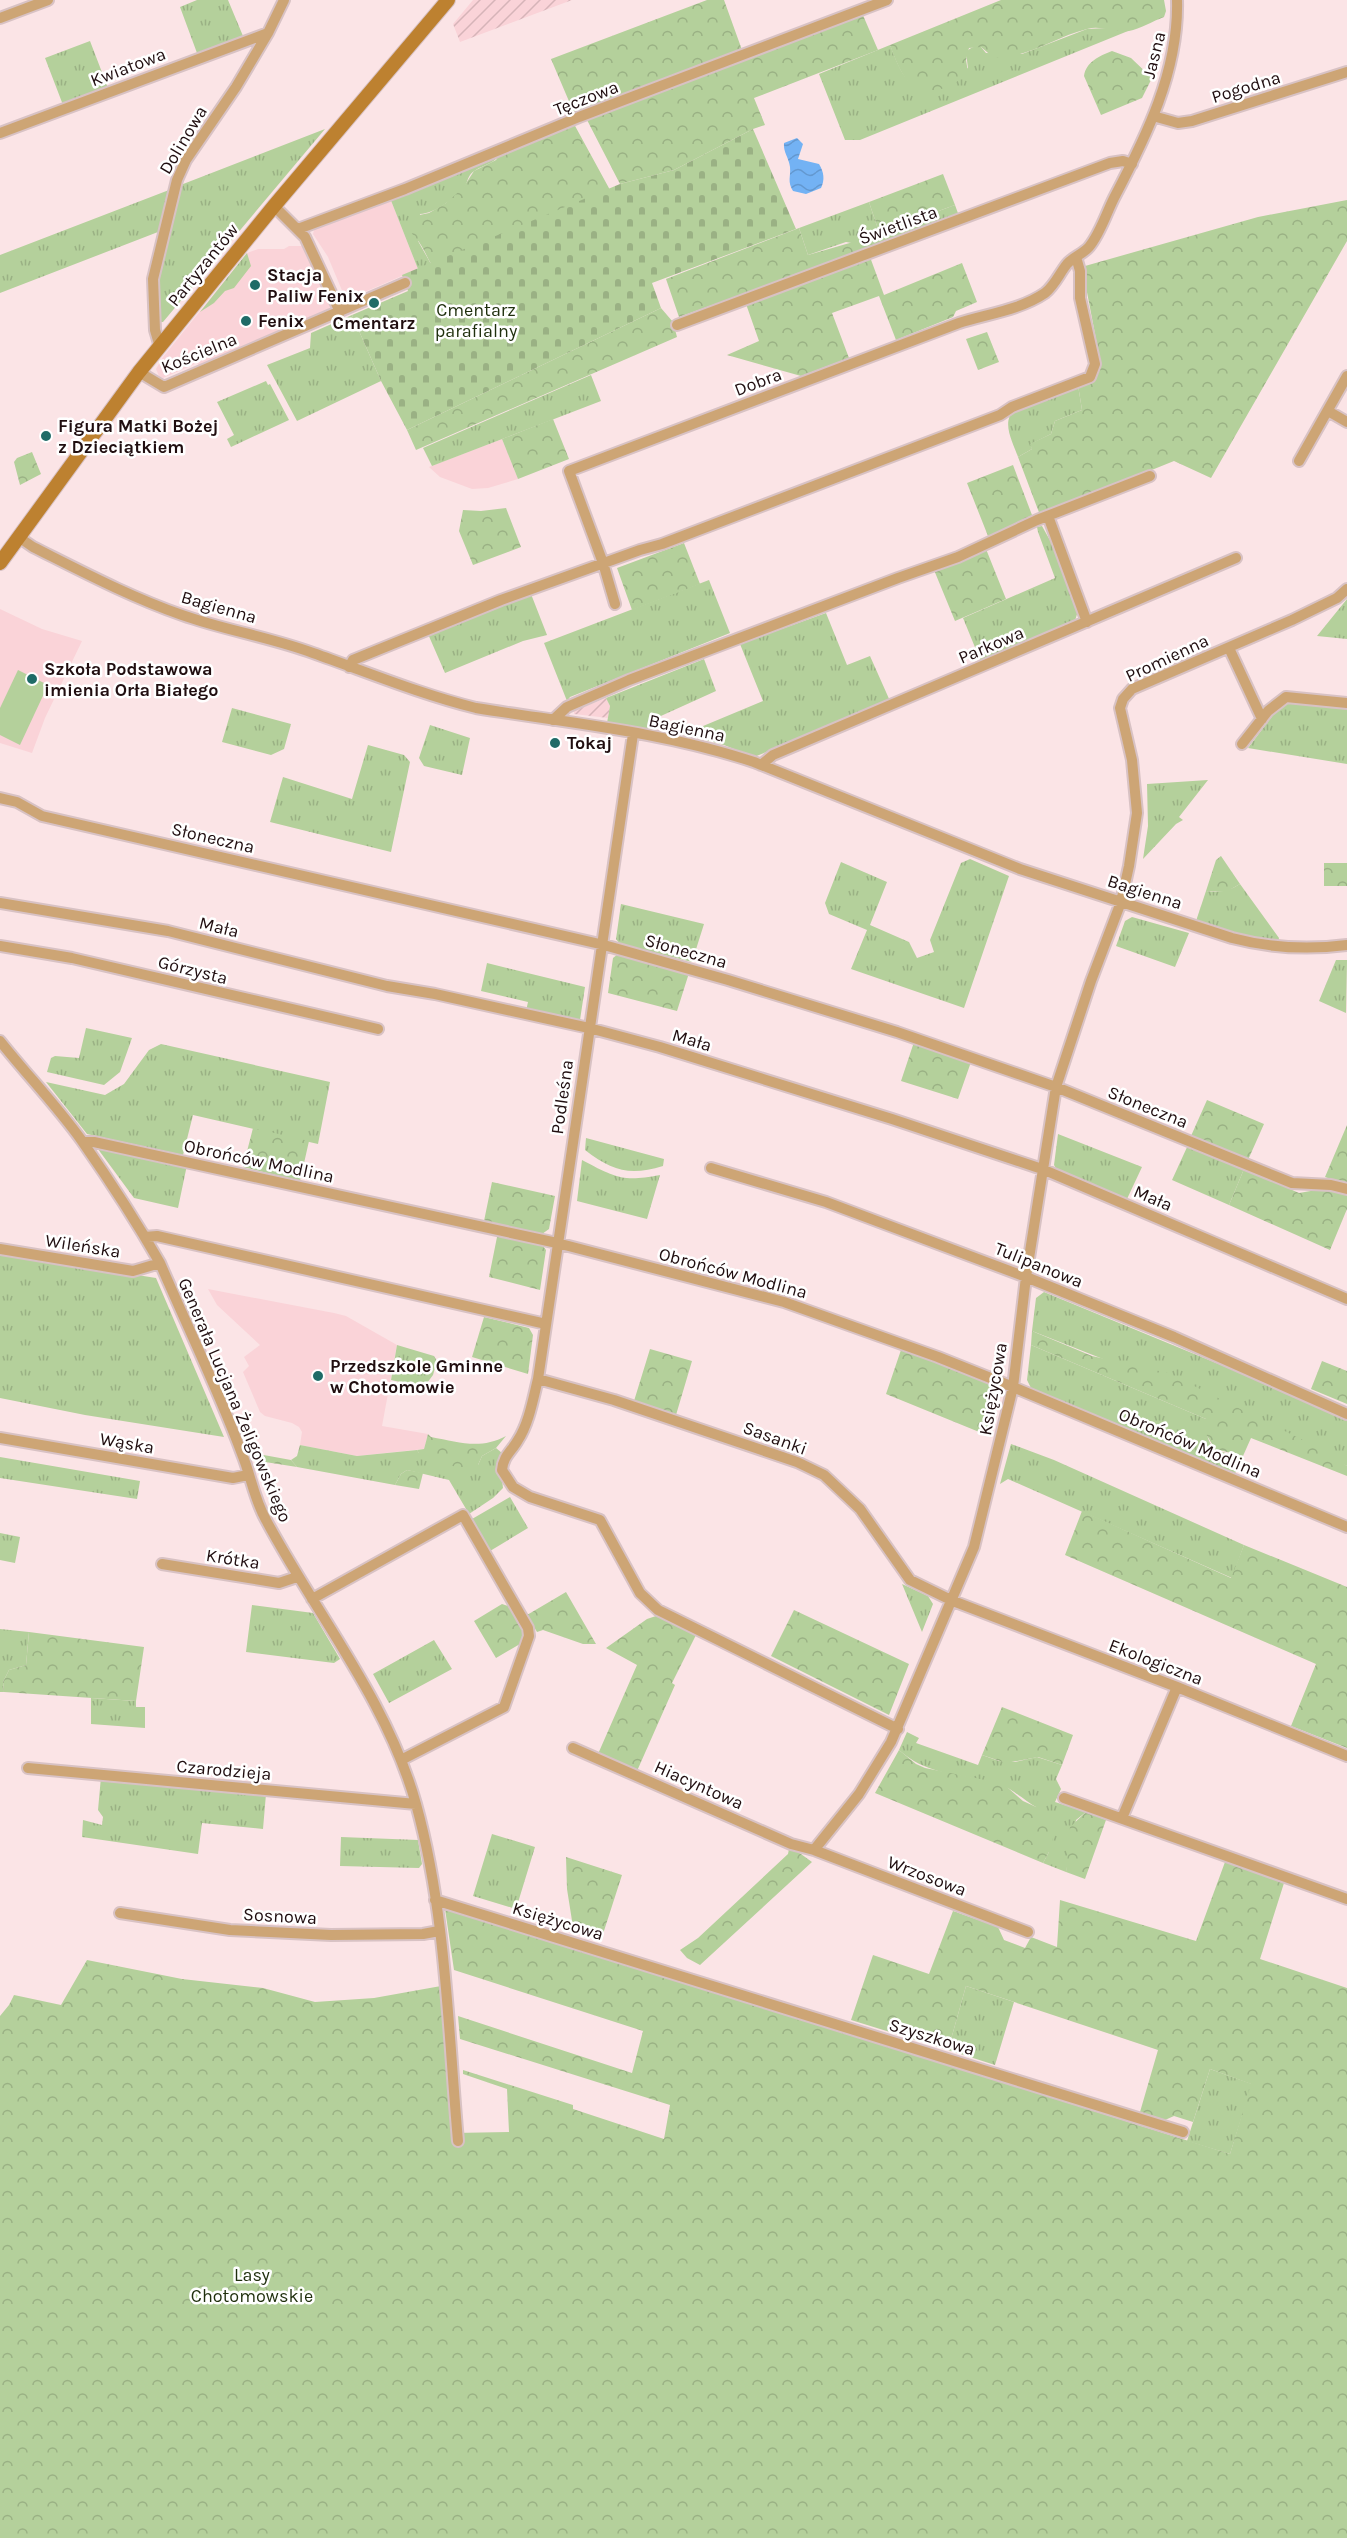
<svg xmlns="http://www.w3.org/2000/svg" width="1347" height="2538" font-family="Karla,sans-serif">
  <style>
    .built { fill: #fad3d8 }
    .industrial { fill: url(#industrial-furrows) }
    .grass { fill: url(#grass-tufts) }
    .forest { fill: url(#forest-crowns) }
    .cemetery { fill: url(#cemetery-stones) }
    .pitch { fill: #b4d09b }
    .water { fill: url(#water-waves) }
    .lines { fill: none; stroke-linecap: round; stroke-linejoin: round }
    .street-casing { stroke: #d8c2c4; stroke-width: 14 }
    .secondary-casing { stroke: #d8c2c4; stroke-width: 16 }
    .street { stroke: #cda575; stroke-width: 10 }
    .secondary { stroke: #bd8130; stroke-width: 14 }
    .poi-dot { fill: #1f6b67; stroke: #fff; stroke-width: 2 }
    .labels { text-anchor: middle; stroke-width: 5; stroke-linejoin: round; paint-order: stroke }
    .street-label { font-size: 18px; fill: #200e10; stroke: #fff }
    .poi-label { font-size: 18px; font-weight: bold; fill: #200e10; stroke: #fff; text-anchor: start }
    .park-label { font-size: 18px; fill: #1f2f0d; stroke: #fff }
  </style>
  <defs>
    <pattern id="industrial-furrows" width="10" height="10" patternUnits="userSpaceOnUse" patternTransform="scale(1.5)"><rect width="10" height="10" fill="#fad3d8"/><path d="M-1 1l2-2M0 10L10 0M9 11l2-2" fill="none" stroke="#d6b4b8"/></pattern>
    <pattern id="grass-tufts" width="24" height="20" patternUnits="userSpaceOnUse" patternTransform="scale(1.5)"><rect width="24" height="20" fill="#b4d09b"/><path d="M3 7l-1-3M5 7V3M7 7l1-3M15 17l-1-3M17 17v-4M19 17l1-3" fill="none" stroke="#9ab184"/></pattern>
    <pattern id="forest-crowns" width="20" height="18" patternUnits="userSpaceOnUse" patternTransform="scale(1.5)"><rect width="20" height="18" fill="#b4d09b"/><path d="M2 6a3 3 0 1 1 6 0M12 15a3 3 0 1 1 6 0" fill="none" stroke="#9ab184"/></pattern>
    <pattern id="cemetery-stones" width="16" height="16" patternUnits="userSpaceOnUse" patternTransform="scale(1.5)"><rect width="16" height="16" fill="#b4d09b"/><path d="M2 7V4a2 2 0 0 1 4 0v3zM10 15v-3a2 2 0 0 1 4 0v3z" fill="#9ab184"/></pattern>
    <pattern id="water-waves" width="16" height="10" patternUnits="userSpaceOnUse" patternTransform="scale(1.5)"><rect width="16" height="10" fill="#73b2f4"/><path d="M0 5q4-4 8 0t8 0" fill="none" stroke="#6398d0"/></pattern>
  </defs>
  <rect width="100%" height="100%" fill="#fbe4e6"/>
  <!-- built -->
  <path class="built" d="M390 198 418 269 346 300 328 257 313 234 315 227Z
    M289 246H305L333 306 331 310 200 367 197 363 163 378 159 376 156 369 163 357 247 253 258 249H284Z
    M502 439 518 479 488 488 472 489 440 477 429 467Z
    M0 609 42 629 82 641 45 718 32 753 0 743Z
    M208 1289 334 1313 346 1316 397 1345 382 1426 428 1434 424 1449 357 1456 300 1445 302 1432 299 1427 292 1423 265 1416 260 1412 243 1372 249 1366 244 1357 260 1345 217 1305Z"/>
  <!-- industrial -->
  <path class="industrial" d="M473 0H572L460 42 453 24Z
    M606 698 610 706 608 718 574 714V711Z"/>
  <!-- grass -->
  <path class="grass" d="M197 0H228L243 36 197 53 180 7Z
    M1106 28 1128 31 860 140H845L819 74 890 45C898 64 904 87 927 90L968 68 966 53C970 47 974 46 981 47L986 53 1022 54 1087 29Z
    M90 41 108 88 63 105 45 58Z
    M325 129 163 322H157L156 286 178 186Z
    M500 154C493 166 478 165 470 175 467 179 467 184 464 188 453 199 436 213 420 214L418 241 431 264 418 269 390 198Z
    M169 190 158 232 0 293V255Z
    M869 202 878 229 892 228 955 205 959 216 874 247 846 242 808 255 799 228Z
    M247 253 251 266 234 288 225 291 214 303 200 312Z
    M352 315 381 381 297 421 267 365 310 348 311 333Z
    M591 375 601 401 432 466 423 448Z
    M266 381 268 385 270 384 289 420 231 447 227 439 234 435 217 402Z
    M1078 385 1082 410 1055 421 1051 434 1031 444 1032 449 1018 457C1013 442 1001 423 1014 410Z
    M1042 526 1057 553 1078 611 1074 624 981 662 963 618 1055 578 1038 532 1037 527Z
    M709 580 730 633 570 697 567 701 544 643Z
    M531 594 547 635 523 641 445 673 428 634Z
    M1347 599V639L1317 636Z
    M826 613 847 665 870 656 890 701 754 757 724 745 684 734 763 701 740 644Z
    M704 659 716 691 652 720 658 727 648 730 607 723 610 706 606 698Z
    M1288 701 1347 709V764L1248 748 1282 703Z
    M232 708 291 724 284 749 271 755 222 742Z
    M430 725 470 738 462 775 424 766 419 758Z
    M368 745 404 755 410 762 391 852 270 822 283 777 352 799Z
    M1208 780 1179 817 1183 820 1176 824 1143 859 1148 826 1147 784Z
    M970 859 1009 876 964 1008 851 969 867 930 829 914 825 903 841 862 887 882 870 925 909 942 917 958 934 952 930 940 961 863Z
    M1240 884 1279 938 1278 942 1253 938 1196 921 1206 891C1220 893 1229 891 1240 884Z
    M621 904 704 924 692 962 620 944 616 939Z
    M1132 917 1189 933 1175 967 1116 946 1125 921Z
    M1336 960H1347L1346 1013 1319 1001Z
    M487 963 585 987 580 1020 578 1023 526 1011 528 1002 481 991Z
    M86 1028 132 1038 120 1072 104 1085 47 1072 51 1058 55 1056 79 1058Z
    M161 1044 330 1082 318 1144 193 1115 183 1155 87 1134 46 1082 105 1095 124 1084 149 1050Z
    M1058 1134 1142 1167 1127 1199 1057 1170 1054 1165Z
    M586 1138 664 1159 663 1166C630 1176 612 1171 585 1150Z
    M95 1145 187 1165 178 1208 134 1198Z
    M1188 1145 1244 1169 1229 1205 1172 1180Z
    M582 1160C616 1178 623 1182 660 1175L647 1219 577 1201Z
    M0 1253 156 1278 224 1437 85 1415 0 1398Z
    M1044 1292 1347 1417V1466L1103 1359 1032 1331 1036 1298Z
    M397 1345 434 1356 437 1361 433 1375 424 1387 391 1380Z
    M1031 1345 1206 1419C1206 1449 1214 1452 1243 1456L1234 1476 1032 1390 1027 1380Z
    M1011 1444 1054 1460 1244 1545 1232 1578 1008 1479 1000 1484Z
    M300 1445 357 1456 417 1450 419 1453 478 1465 482 1456 496 1448 502 1453 500 1463 503 1488 493 1498 469 1514 449 1480 407 1470 401 1474 395 1485 297 1467 291 1460 297 1456Z
    M0 1457 140 1481 137 1499 0 1478Z
    M510 1497 528 1528 490 1551 472 1519Z
    M0 1533 20 1537 15 1563 0 1560Z
    M902 1584 928 1596 933 1604 922 1632Z
    M252 1605 313 1613 340 1659 334 1663 246 1652Z
    M0 1629 29 1632 26 1665 9 1670 3 1682 4 1692H0Z
    M434 1640 452 1669 389 1703 373 1674Z
    M91 1698 136 1701V1707H145V1728L91 1724Z
    M907 1732 919 1738 916 1743 978 1765 982 1755 999 1761 1015 1762 1037 1757 1062 1765 1056 1779 1061 1789 1055 1802 1086 1812 1076 1820 1066 1872 1043 1863 1049 1852 1036 1807C1028 1803 1012 1789 1005 1787 967 1772 931 1779 899 1750Z
    M101 1777 266 1794 263 1829 202 1823 198 1854 82 1837 83 1820 102 1825 103 1817 98 1810Z
    M492 1834 535 1847 516 1909 473 1896Z
    M341 1837 418 1840 422 1864 419 1868 340 1866Z
    M966 1986 1014 2002 995 2065 948 2050Z
    M1210 2069 1252 2084 1230 2154 1187 2141Z"/>
  <!-- forest -->
  <path class="forest" d="M707 0H724L742 50 574 113 551 59Z
    M1001 0H1164L1166 11 1164 17C1153 21 1140 29 1129 31 1115 33 1101 25 1087 29 1055 37 1028 58 994 58L981 47 969 48 966 60 968 72C956 86 930 98 913 86 901 77 895 58 890 45Z
    M862 13 878 50 754 98 765 125 753 129 674 170 620 184 586 118Z
    M1112 51 1131 58 1152 78 1142 98 1101 115 1084 76C1086 62 1099 56 1112 51Z
    M574 124 610 190 431 264C427 257 424 249 419 242 413 234 404 228 410 217L429 213 446 203 463 188 474 171 496 160 500 154Z
    M943 174 955 205 892 228 878 229 869 202Z
    M1347 200V241L1211 478 1174 461 1040 515 1018 457 1032 449 1030 444 1051 434 1055 421 1082 410 1078 385 1092 381 1100 360 1086 287 1085 266 1258 217Z
    M799 228 808 255 860 240 867 241 874 247 679 317 666 279Z
    M870 257 884 295 962 263 977 302 956 311 953 317 896 340 879 296 832 313 849 358 801 376 727 355 759 341 746 304Z
    M661 308 673 322 677 337 416 450 407 430Z
    M987 332 999 362 978 370 966 339Z
    M553 419 569 459 518 479 502 439Z
    M32 452 41 474 20 485 14 462 17 458Z
    M1013 465 1032 515 1030 519 988 536 967 483Z
    M506 508 521 547 473 565 459 531 463 510 481 511Z
    M684 543 700 584 632 610 617 568Z
    M986 549 1006 599 955 621 934 570Z
    M1221 856 1240 884 1226 892 1206 891 1216 860Z
    M1324 863H1347V886H1324Z
    M618 954 689 973 677 1011 608 993 613 958Z
    M914 1042 971 1062 958 1099 901 1081Z
    M1207 1100 1264 1124 1248 1160 1191 1136Z
    M1347 1125V1185L1325 1177Z
    M253 1128 309 1141 300 1181 243 1167Z
    M1244 1169 1299 1193 1328 1188 1347 1193V1209L1330 1250 1229 1205Z
    M492 1182 555 1196 549 1229 542 1234 484 1221Z
    M498 1232 539 1241 546 1250 540 1290 489 1277Z
    M484 1317 529 1328 533 1335 528 1374 472 1357Z
    M1032 1331 1092 1356 1168 1373 1321 1449 1347 1466V1476L1251 1438 1243 1456 1215 1449 1203 1429 1206 1419 1031 1345Z
    M902 1347 995 1383 1000 1392 989 1436 886 1394Z
    M650 1349 692 1361 676 1415 634 1401Z
    M1322 1361 1347 1371V1404L1311 1389Z
    M428 1434 431 1437C459 1442 480 1450 506 1436L496 1448 482 1456 478 1465 473 1470 423 1460 417 1450 424 1449Z
    M252 1453 291 1460 297 1467 252 1460Z
    M407 1470 423 1473 419 1489 395 1485 401 1474Z
    M1082 1511 1231 1578 1244 1545 1347 1587V1748L1291 1726 1316 1664 1065 1555Z
    M566 1592 596 1644H583L543 1630 537 1632 527 1615Z
    M502 1604 508 1606 525 1633 520 1644 496 1658 474 1621Z
    M794 1610 909 1664 889 1715 771 1656Z
    M659 1615 696 1635 672 1683 675 1685 637 1771 598 1754 637 1665 606 1648 647 1619Z
    M29 1632 144 1647 136 1701 4 1692 3 1682 9 1670 26 1665Z
    M1002 1707 1073 1735 1062 1765 1038 1757 1006 1763 982 1755Z
    M899 1750 916 1764 925 1768 995 1782 1007 1787 1023 1801 1045 1811 1055 1830 1049 1852 1043 1863 875 1793Z
    M1086 1812 1106 1820 1085 1879 1066 1872 1070 1827Z
    M789 1849H794L812 1862 700 1965 687 1958 680 1950 698 1938 788 1854Z
    M566 1857 622 1875 602 1937 573 1927 567 1889Z
    M1225 1862 1284 1883 1260 1959 1347 1988V2538H0V2016L9 2005 14 1995 61 2005 87 1960 182 1979 263 1988 315 2002 374 1998 441 1986 453 2133 509 2132 507 2089 463 2074V2070L573 2105V2109L664 2139 670 2105 460 2039 458 2016 632 2073 643 2031 454 1970 445 1909 684 1982 1230 2154 1251 2084 1210 2069 1193 2122 1174 2116 1165 2120 1140 2112 1158 2050 966 1986 948 2050 851 2020 873 1955 929 1974 953 1911 998 1927 1004 1940 1025 1948 1031 1937 1057 1947 1060 1900 1196 1941Z"/>
  <!-- cemetery -->
  <path class="cemetery" d="M753 129 796 229 652 283 661 308 407 430 381 381 352 315 408 291 402 275 620 184 674 170Z"/>
  <!-- pitch -->
  <path class="pitch" d="M18 670 48 685 20 745 0 735V708Z"/>
  <!-- water -->
  <path class="water" d="M797 138 803 144 798 159 819 164C824 172 825 180 821 188L806 194 793 191C787 181 791 177 790 167 789 158 783 152 784 143Z"/>
  <g class="lines">
    <defs>
      <path id="street" d="M0 18 48 0
        M1153 116 1178 123 1192 121 1347 72
        M0 133 268 33
        M274 206 305 237 340 312
        M298 229 405 189 579 117 887 0
        M677 325 1110 163 1123 161 1132 164
        M160 347 155 330 153 279 177 180 186 160 236 87 268 33 284 0
        M139 372 164 387 405 283
        M1328 411 1347 422
        M1299 461 1347 376
        M1048 516 1087 622
        M20 538 33 547C81 571 130 597 182 615 224 630 270 637 313 653 367 672 420 694 476 708 569 723 665 732 754 762L1020 869 1232 938C1270 948 1308 950 1347 945
        M615 604 603 563 569 471 959 323C987 314 1020 310 1045 293 1055 285 1059 274 1067 264 1073 257 1083 254 1089 247 1100 234 1106 214 1114 198 1146 137 1179 71 1177 0
        M1229 648 1262 719
        M349 667 353 660 501 600 640 550 662 544 1000 415 1012 407 1090 377 1095 364 1080 298V271L1076 257
        M553 720 567 707 629 680 898 578 958 557 1037 520 1150 476
        M633 734C603 949 569 1164 538 1379 533 1399 529 1423 518 1440 512 1451 503 1456 502 1470L513 1487 530 1497 600 1520 640 1593 658 1610 898 1729
        M1242 744 1268 711 1286 697 1347 703
        M761 765 773 755 1236 558
        M0 798 17 802 42 816 604 945 728 980 897 1032 1056 1087 1292 1183 1331 1185 1347 1189
        M0 903 168 931 387 986 435 994 589 1028 660 1047 892 1119 1042 1169 1347 1299
        M0 946 72 958 378 1029
        M0 1041C27 1075 57 1106 82 1141 110 1181 136 1221 160 1263 187 1326 218 1389 242 1454 251 1476 254 1499 266 1520 316 1614 387 1700 416 1804 446 1912 448 2029 458 2141
        M83 1142H94L557 1243 784 1302 938 1357 1013 1387 1347 1527
        M711 1168 826 1202 1026 1277 1174 1337 1347 1414
        M145 1237 157 1236 546 1324
        M0 1249 133 1271 160 1263
        M538 1379 614 1400 797 1462 824 1475 860 1509 910 1580 953 1601 1177 1687 1347 1756
        M0 1438 233 1478 248 1475
        M162 1564 279 1583 297 1577
        M312 1599 463 1515 528 1628 529 1636 504 1707 401 1760
        M573 1748 791 1844 814 1850 1028 1932
        M28 1768 416 1804
        M1064 1798 1347 1899
        M1122 1818 1177 1687
        M814 1850 859 1794 891 1742 974 1547 1013 1387 1026 1277 1056 1087 1091 981 1121 902 1129 866 1137 813 1132 760 1120 708 1123 699 1132 689 1292 620 1337 598 1347 589
        M435 1900 1183 2132
        M120 1913 230 1930 331 1935 423 1934 439 1931"/>
      <path id="secondary" d="M0 563 139 372 274 206 448 0"/>
    </defs>
    <!-- street casing -->
    <use href="#street" class="street-casing"/>
    <!-- secondary casing -->
    <use href="#secondary" class="secondary-casing"/>
    <!-- street -->
    <use href="#street" class="street"/>
    <!-- secondary -->
    <use href="#secondary" class="secondary"/>
  </g>
  <!-- markers -->
  <g class="poi-dot">
    <circle cx="255" cy="285" r="6"/>
    <circle cx="374" cy="303" r="6"/>
    <circle cx="246" cy="321" r="6"/>
    <circle cx="46" cy="436" r="6"/>
    <circle cx="32" cy="679" r="6"/>
    <circle cx="555" cy="743" r="6"/>
    <circle cx="318" cy="1376" r="6"/>
  </g>
  <g class="labels">
    <!-- street labels -->
    <g class="street-label">
      <text transform="translate(1154 55) rotate(-76)" y="6">Jasna</text>
      <text transform="translate(128 67) rotate(-21)" y="6">Kwiatowa</text>
      <text transform="translate(1246 87) rotate(-17)" y="6">Pogodna</text>
      <text transform="translate(586 98) rotate(-21)" y="6">Tęczowa</text>
      <text transform="translate(183 140) rotate(-59)" y="6">Dolinowa</text>
      <text transform="translate(898 225) rotate(-20)" y="6">Świetlista</text>
      <text transform="translate(203 265) rotate(-51)" y="6">Partyzantów</text>
      <text transform="translate(199 353) rotate(-22)" y="6">Kościelna</text>
      <text transform="translate(758 382) rotate(-21)" y="6">Dobra</text>
      <text transform="translate(219 607) rotate(16)" y="6">Bagienna</text>
      <text transform="translate(991 645) rotate(-23)" y="6">Parkowa</text>
      <text transform="translate(1167 658) rotate(-25)" y="6">Promienna</text>
      <text transform="translate(687 728) rotate(12)" y="6">Bagienna</text>
      <text transform="translate(213 838) rotate(13)" y="6">Słoneczna</text>
      <text transform="translate(1145 892) rotate(18)" y="6">Bagienna</text>
      <text transform="translate(219 927) rotate(14)" y="6">Mała</text>
      <text transform="translate(686 951) rotate(16)" y="6">Słoneczna</text>
      <text transform="translate(193 970) rotate(14)" y="6">Górzysta</text>
      <text transform="translate(692 1040) rotate(17)" y="6">Mała</text>
      <text transform="translate(562 1097) rotate(-82)" y="6">Podleśna</text>
      <text transform="translate(1148 1107) rotate(22)" y="6">Słoneczna</text>
      <text transform="translate(259 1161) rotate(12)" y="6">Obrońców Modlina</text>
      <text transform="translate(1153 1198) rotate(23)" y="6">Mała</text>
      <text transform="translate(83 1246) rotate(9)" y="6">Wileńska</text>
      <text transform="translate(1039 1265) rotate(22)" y="6">Tulipanowa</text>
      <text transform="translate(733 1273) rotate(15)" y="6">Obrońców Modlina</text>
      <text transform="translate(993 1389) rotate(-80)" y="6">Księżycowa</text>
      <text transform="translate(235 1400) rotate(67)" y="6">Generała Lucjana Żeligowskiego</text>
      <text transform="translate(775 1438) rotate(20)" y="6">Sasanki</text>
      <text transform="translate(127 1443) rotate(10)" y="6">Wąska</text>
      <text transform="translate(1190 1443) rotate(23)" y="6">Obrońców Modlina</text>
      <text transform="translate(233 1559) rotate(9)" y="6">Krótka</text>
      <text transform="translate(1156 1662) rotate(21)" y="6">Ekologiczna</text>
      <text transform="translate(224 1770) rotate(5)" y="6">Czarodzieja</text>
      <text transform="translate(699 1785) rotate(24)" y="6">Hiacyntowa</text>
      <text transform="translate(927 1876) rotate(21)" y="6">Wrzosowa</text>
      <text transform="translate(280 1916) rotate(3)" y="6">Sosnowa</text>
      <text transform="translate(558 1921) rotate(17)" y="6">Księżycowa</text>
      <text transform="translate(932 2037) rotate(17)" y="6">Szyszkowa</text>
    </g>
    <!-- poi labels -->
    <g class="poi-label">
      <text x="267" y="281">Stacja<tspan x="267" dy="21">Paliw Fenix</tspan></text>
      <text x="258" y="327">Fenix</text>
      <text x="374" y="329" text-anchor="middle">Cmentarz</text>
      <text x="58" y="432">Figura Matki Bożej<tspan x="58" dy="21">z Dzieciątkiem</tspan></text>
      <text x="44" y="675">Szkoła Podstawowa<tspan x="44" dy="21">imienia Orła Białego</tspan></text>
      <text x="567" y="749">Tokaj</text>
      <text x="330" y="1372">Przedszkole Gminne<tspan x="330" dy="21">w Chotomowie</tspan></text>
    </g>
    <!-- park labels -->
    <g class="park-label">
      <text x="476" y="316">Cmentarz<tspan x="476" dy="21">parafialny</tspan></text>
      <text x="252" y="2281">Lasy<tspan x="252" dy="21">Chotomowskie</tspan></text>
    </g>
  </g>
</svg>
